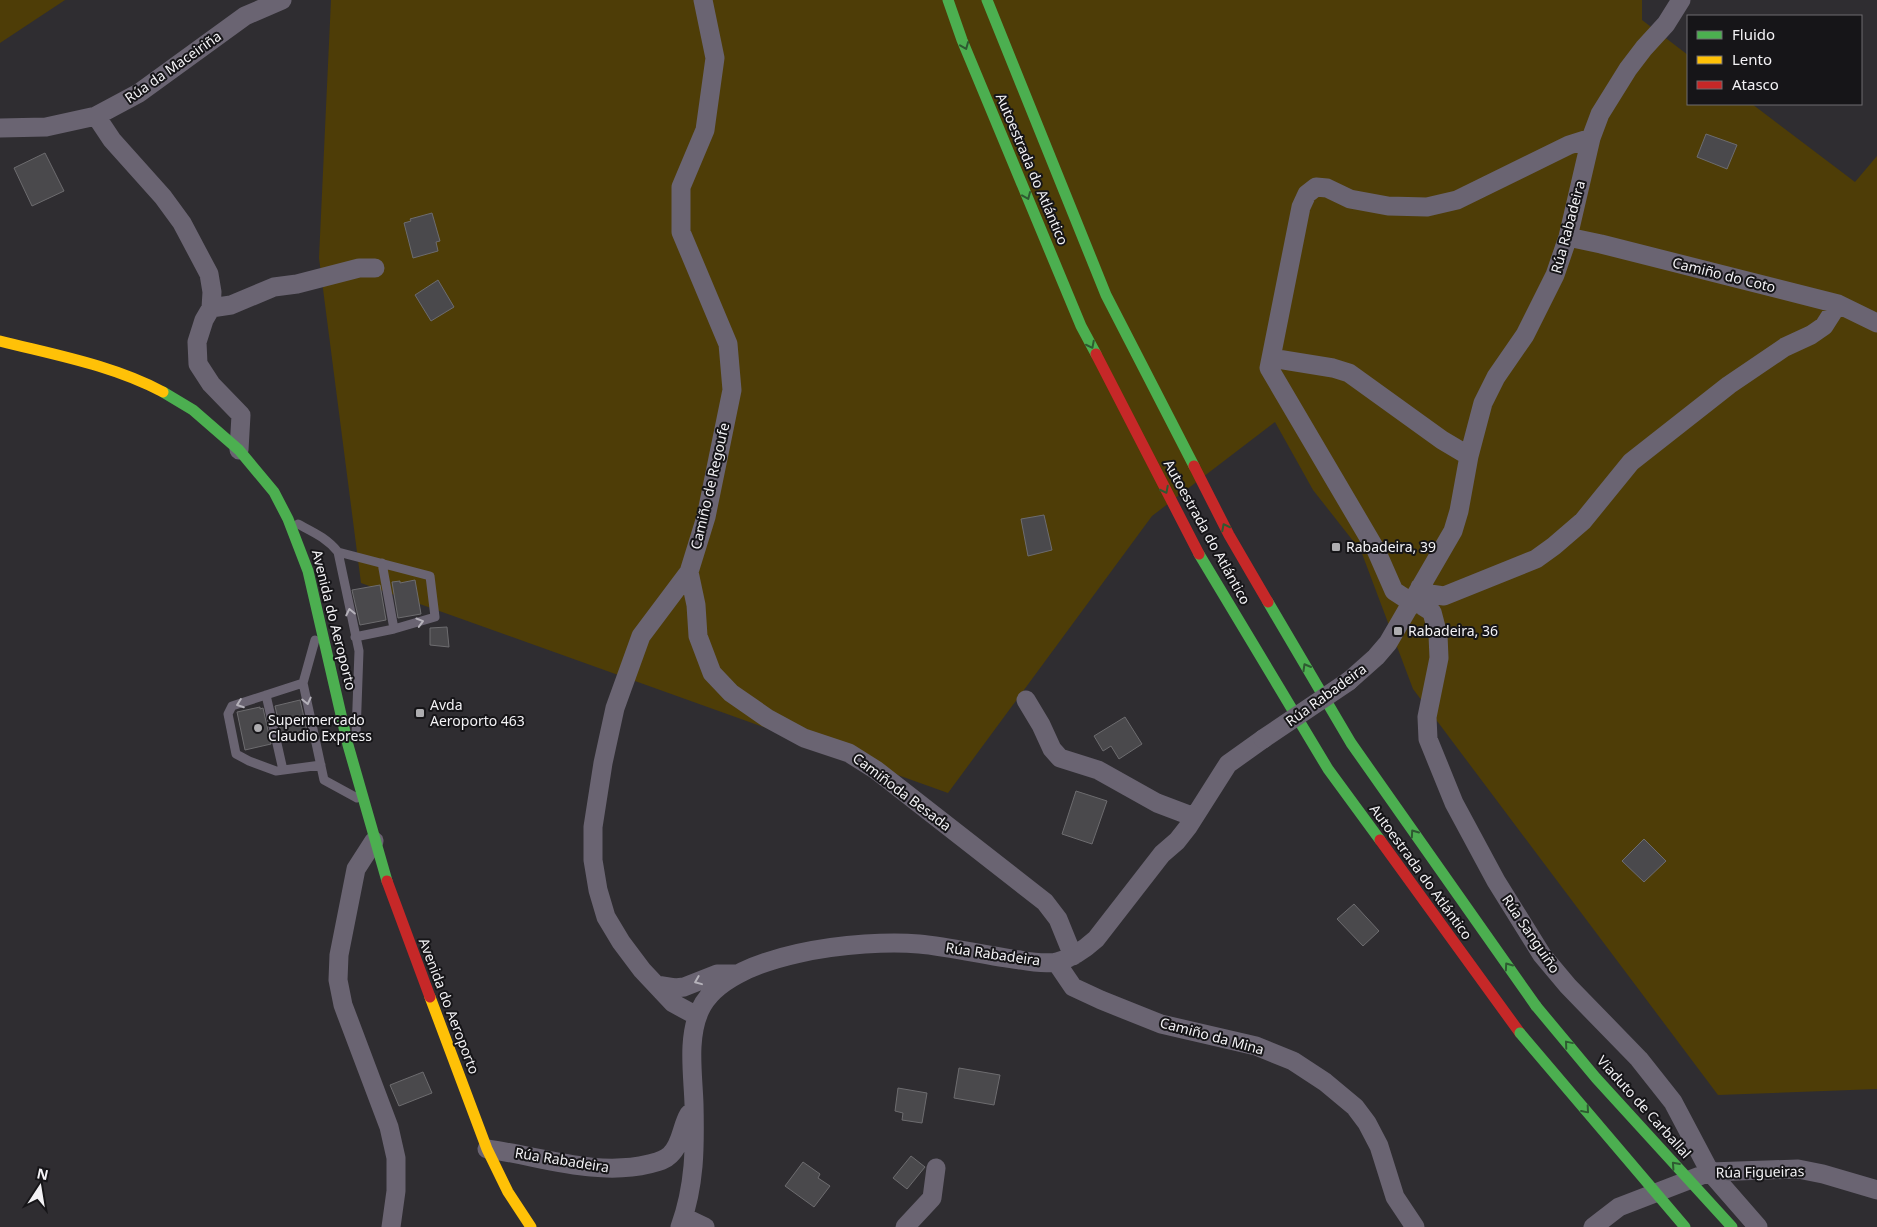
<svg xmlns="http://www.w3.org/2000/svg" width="1877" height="1227" font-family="'Noto Sans',sans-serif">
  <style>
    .green { fill: #4e3d07 }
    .building { fill: #4a494c; stroke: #6d6c6f }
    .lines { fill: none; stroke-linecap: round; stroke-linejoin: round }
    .lane { stroke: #6a6472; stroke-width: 9 }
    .street { stroke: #6a6472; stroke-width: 19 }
    .fast { stroke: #4caf50; stroke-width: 11 }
    .slow { stroke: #ffc107; stroke-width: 11 }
    .jam { stroke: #c62828; stroke-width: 11 }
    .street-bridge { stroke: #6a6472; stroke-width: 19 }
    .fast-bridge { stroke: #4caf50; stroke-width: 11 }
    .oneway { stroke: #2e5a31 }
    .oneway2 { stroke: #b5b2ba }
    .poi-dot { fill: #aeadb0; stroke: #161518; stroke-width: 2 }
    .labels { text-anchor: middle; stroke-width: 4; stroke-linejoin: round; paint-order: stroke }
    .street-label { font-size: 14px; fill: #f3f2f5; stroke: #161518 }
    .poi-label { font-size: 14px; fill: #f3f2f5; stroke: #161518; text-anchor: start }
  </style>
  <rect width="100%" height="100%" fill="#2f2d31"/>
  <!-- green -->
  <path class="green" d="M0 0H65L0 43Z
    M331 0H1642V20L1688 55V104H1752L1855 182 1877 156V1089L1718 1095 1413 689 1361 551 1313 490 1275 422 1152 516 948 793 361 583 319 258Z"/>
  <!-- building -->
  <path class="building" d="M1706 134 1737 145 1727 169 1697 157Z
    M45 153 64 191 32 206 14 168Z
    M432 213 440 241 436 242 438 251 413 258 404 223 411 221 410 219Z
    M438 280 454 307 431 321 415 295Z
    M1044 515 1052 550 1028 556 1021 519Z
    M415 580 421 614 398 618 392 582 400 581V583Z
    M380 585 386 620 360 625 352 590Z
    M447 627 449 647 430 645V628Z
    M300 700 308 735 283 741 275 706Z
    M260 707V709L263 708 271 744 245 750 237 712Z
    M1125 717 1142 744 1119 759 1111 746 1103 751 1094 736Z
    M1076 791 1107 801 1092 844 1062 834Z
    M1644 839 1666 861 1644 882 1622 861Z
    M1354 904 1379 931 1363 946 1337 919Z
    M959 1068 1000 1075 994 1105 954 1098Z
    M423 1072 432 1093 399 1106 390 1085Z
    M898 1088 927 1093 922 1123 902 1120 903 1113 895 1111Z
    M911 1156 925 1167 907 1189 893 1178Z
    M803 1162 820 1174 818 1178 830 1186 814 1207 785 1186Z"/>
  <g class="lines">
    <!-- lane -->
    <path class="lane" d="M298 524C313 532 327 538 338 552L359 651 356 734
      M338 552 430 576 435 617 394 629 355 637
      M382 563 394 629
      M315 640 303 683 324 780 357 798
      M303 683 232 706 228 714 236 754 249 761 276 771 321 765
      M266 695 283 770"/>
    <!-- street -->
    <path class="street" d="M96 116 112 140 163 197 182 223 209 274 212 292 211 308 204 320 197 342 198 364 211 384 241 415 239 450
      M0 128 46 127 96 116 139 93 245 16 282 0
      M1591 138 1569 145 1457 200 1427 207 1388 206 1350 199 1327 188 1316 187 1307 194 1301 207 1269 368 1376 550 1394 591 1411 602 1421 605 1432 612 1438 635 1439 658 1427 717 1428 739 1454 803 1496 881 1542 955 1568 986 1639 1059 1673 1102 1710 1172 1758 1227
      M1568 237 1601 244 1838 304 1877 323
      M211 308 231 305 274 287 297 284 359 268H375
      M1271 358 1333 368 1349 373 1442 440 1469 456
      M689 572 696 605 698 636 712 673 731 693 767 718 804 738 849 753 876 770 1045 902 1058 919 1073 956
      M1420 587 1430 594 1444 596 1536 559 1554 546 1583 521 1631 462 1729 385 1785 347 1811 335 1824 326 1838 304
      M1349 681 1376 657 1388 643 1453 531 1459 511 1469 456 1483 403 1496 377 1525 335 1555 275 1568 237 1591 138 1600 114 1628 69 1644 48 1666 24 1681 0
      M1026 700 1041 725 1052 749 1060 758 1098 770 1157 803 1194 817
      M374 841 356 869 339 955 338 980 343 1005 389 1127 396 1158V1191L391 1227
      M1056 962 1073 987 1101 1000 1161 1024 1256 1046 1293 1061 1325 1082 1355 1107 1367 1123 1379 1146 1395 1197 1415 1227
      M656 985 675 988 684 987 717 974H737
      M697 1016 673 1003 642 970 621 942 606 917 598 890 593 860V827L603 763 615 708 641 636 689 572 706 517 732 390 728 344 681 232V187L705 130 715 58 703 0
      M487 1149C540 1156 596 1177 649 1164 657 1162 664 1161 670 1155 682 1144 681 1127 689 1114
      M684 1217 705 1227
      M680 1227C695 1185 695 1148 694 1104 693 1074 687 1038 700 1010 726 952 863 939 919 944 953 947 986 956 1020 960 1031 962 1046 964 1057 962 1073 958 1085 949 1096 939L1162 854 1177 841 1188 827 1228 764 1263 739
      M905 1227 932 1198 936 1168
      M1593 1227 1619 1207 1710 1172 1798 1169 1823 1174 1877 1190"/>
    <!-- fast -->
    <path class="fast" d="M948 0 962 40 1081 326 1096 354
      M987 0 1106 295 1194 466
      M163 392 193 410 239 450 274 492 288 519 308 571 348 745 387 881
      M1199 554 1328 769 1380 840
      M1268 602 1351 743 1536 1006"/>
    <!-- slow -->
    <path class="slow" d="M0 341C55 355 112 365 163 392
      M430 997 487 1149 508 1192 531 1227"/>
    <!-- jam -->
    <path class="jam" d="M1096 354 1199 554
      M1194 466 1229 535 1268 602
      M1380 840 1520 1033
      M387 881 430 997"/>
    <!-- street-bridge -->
    <path class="street-bridge" d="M1263 739 1349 681"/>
    <!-- fast-bridge -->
    <path class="fast-bridge" d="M1536 1006 1596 1078 1732 1227
      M1520 1033 1685 1227"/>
  </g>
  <!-- one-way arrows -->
  <defs><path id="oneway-chevron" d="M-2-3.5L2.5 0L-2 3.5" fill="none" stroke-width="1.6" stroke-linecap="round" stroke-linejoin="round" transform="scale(1.25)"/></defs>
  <g class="oneway">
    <use href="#oneway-chevron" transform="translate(965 46) rotate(68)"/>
    <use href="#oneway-chevron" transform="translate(1027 196) rotate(67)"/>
    <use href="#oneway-chevron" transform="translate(1091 345) rotate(63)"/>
    <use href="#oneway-chevron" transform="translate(1165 490) rotate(63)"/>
    <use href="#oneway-chevron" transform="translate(1225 527) rotate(-117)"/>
    <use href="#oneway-chevron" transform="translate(1306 667) rotate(-120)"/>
    <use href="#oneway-chevron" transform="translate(1414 833) rotate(-125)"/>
    <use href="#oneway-chevron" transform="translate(1508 966) rotate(-125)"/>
    <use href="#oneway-chevron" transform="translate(1568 1044) rotate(-130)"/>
    <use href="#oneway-chevron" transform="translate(1586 1110) rotate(49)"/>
    <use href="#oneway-chevron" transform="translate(1675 1165) rotate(-132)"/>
  </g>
  <g class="oneway2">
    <use href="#oneway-chevron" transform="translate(350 612) rotate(-102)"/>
    <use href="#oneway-chevron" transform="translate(420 622) rotate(-16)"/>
    <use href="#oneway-chevron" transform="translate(307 701) rotate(77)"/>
    <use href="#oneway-chevron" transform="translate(240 704) rotate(160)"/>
    <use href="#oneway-chevron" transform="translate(698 981) rotate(158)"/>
  </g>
  <!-- markers -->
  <g class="poi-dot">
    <rect x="1331" y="542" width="10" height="10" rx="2.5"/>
    <rect x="1393" y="626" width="10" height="10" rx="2.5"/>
    <rect x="415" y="708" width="10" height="10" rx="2.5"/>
    <circle cx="258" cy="728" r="5"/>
  </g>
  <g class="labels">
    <!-- street labels -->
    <g class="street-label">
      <text transform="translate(173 67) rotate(-35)" y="5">Rúa da Maceiriña</text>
      <text transform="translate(1032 169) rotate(67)" y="5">Autoestrada do Atlántico</text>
      <text transform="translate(1568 227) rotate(-75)" y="5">Rúa Rabadeira</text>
      <text transform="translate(1724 275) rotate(14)" y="5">Camiño do Coto</text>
      <text transform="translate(710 486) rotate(-77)" y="5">Camiño de Regoufe</text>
      <text transform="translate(1207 532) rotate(61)" y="5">Autoestrada do Atlántico</text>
      <text transform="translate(334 620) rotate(76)" y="5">Avenida do Aeroporto</text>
      <text transform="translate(1326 695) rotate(-36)" y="5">Rúa Rabadeira</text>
      <text transform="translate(902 792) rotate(37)" y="5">Camiñoda Besada</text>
      <text transform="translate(1421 872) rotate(54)" y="5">Autoestrada do Atlántico</text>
      <text transform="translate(1531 934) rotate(56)" y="5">Rúa Sanguiño</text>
      <text transform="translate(993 954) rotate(8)" y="5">Rúa Rabadeira</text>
      <text transform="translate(449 1006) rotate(69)" y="5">Avenida do Aeroporto</text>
      <text transform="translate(1212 1036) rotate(15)" y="5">Camiño da Mina</text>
      <text transform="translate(1644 1107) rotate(48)" y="5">Viaduto de Carballal</text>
      <text transform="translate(562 1160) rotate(9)" y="5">Rúa Rabadeira</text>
      <text transform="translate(1760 1172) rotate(-1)" y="5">Rúa Figueiras</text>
    </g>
    <!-- poi labels -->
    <g class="poi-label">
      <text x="1346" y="552">Rabadeira, 39</text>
      <text x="1408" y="636">Rabadeira, 36</text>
      <text x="430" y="710">Avda<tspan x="430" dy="16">Aeroporto 463</tspan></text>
      <text x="268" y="725">Supermercado<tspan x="268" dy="16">Claudio Express</tspan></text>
    </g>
  </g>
  <!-- legend -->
  <rect x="1687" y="15" width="175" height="90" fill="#161518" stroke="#6e6d70"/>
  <rect x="1697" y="31" width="25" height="8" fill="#4caf50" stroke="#6e6d70"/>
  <text x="1732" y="40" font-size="15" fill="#f3f2f5">Fluido</text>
  <rect x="1697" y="56" width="25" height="8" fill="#ffc107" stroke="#6e6d70"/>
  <text x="1732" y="65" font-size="15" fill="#f3f2f5">Lento</text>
  <rect x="1697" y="81" width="25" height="8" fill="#c62828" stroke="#6e6d70"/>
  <text x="1732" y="90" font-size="15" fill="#f3f2f5">Atasco</text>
  <!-- north arrow -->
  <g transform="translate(40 1187) rotate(12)" stroke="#161518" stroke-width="4" paint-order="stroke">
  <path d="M0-4L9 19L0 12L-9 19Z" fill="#f3f2f5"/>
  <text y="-8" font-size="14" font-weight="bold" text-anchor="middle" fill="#f3f2f5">N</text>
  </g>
</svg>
